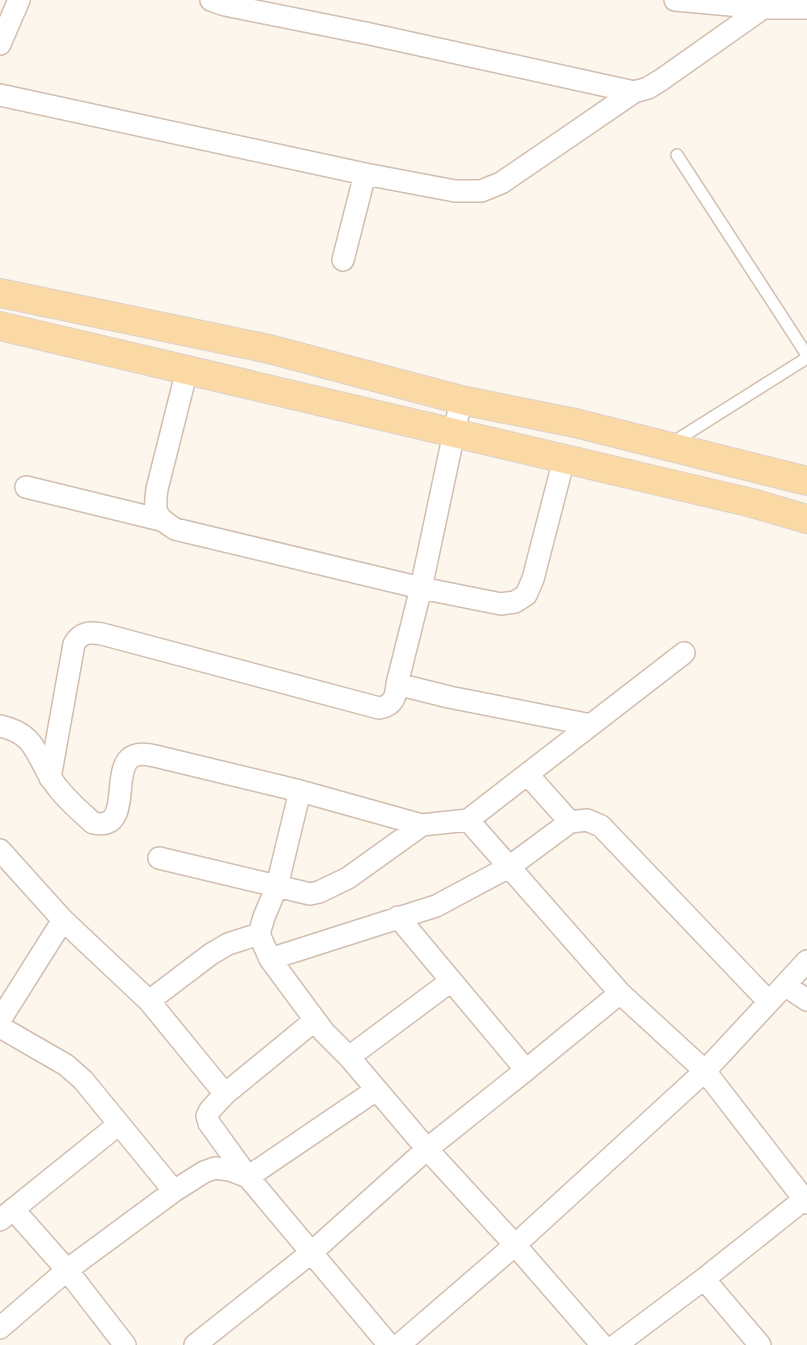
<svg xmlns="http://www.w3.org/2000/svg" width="807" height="1345" font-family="Commissioner,sans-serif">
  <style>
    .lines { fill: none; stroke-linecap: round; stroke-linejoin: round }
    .service-casing { stroke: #d1beb0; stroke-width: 14 }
    .minor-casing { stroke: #d1beb0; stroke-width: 24 }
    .primary-casing { stroke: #dad1cd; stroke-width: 30 }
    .service { stroke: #fff; stroke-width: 11 }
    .minor { stroke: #fff; stroke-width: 21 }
    .primary { stroke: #fbd9a5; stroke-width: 28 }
  </style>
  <rect width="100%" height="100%" fill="#fdf6ec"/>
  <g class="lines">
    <defs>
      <path id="service" d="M677 155 807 355
        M672 443 807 358"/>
      <path id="minor" d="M211 0 225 5 370 34 634 92 648 88 661 80 763 8
        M675 0 763 8H807
        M0 44 19 0
        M0 95 365 174 455 191H481L501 183 634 92
        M343 260 365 174
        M187 370 157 489C154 513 155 516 175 529L421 588 501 604 515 602 526 595 533 579 564 459
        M26 487 161 520
        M684 653 468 820 620 993 705 1071 807 1203
        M397 684 449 697 591 725
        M0 726C40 734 36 762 58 788 68 801 81 812 93 823 132 831 112 776 129 759 136 752 147 754 155 756L300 791 277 886 264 917 259 934 270 959 324 1032 349 1057 427 1149 515 1245 602 1345
        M528 775 570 822
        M50 778 74 644C81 632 89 632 102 634L379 708C393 706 396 697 397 684L421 588 461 400
        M300 791 422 825
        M0 850 63 920 149 1001 211 954 228 944 259 934
        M159 858 310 894 319 892 348 878 422 825 468 820
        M270 959 436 906 509 867 570 822 587 820 601 826 769 1002
        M786 986 807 1000
        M149 1001 225 1094
        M0 1020 63 920
        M314 1021 225 1094 210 1110 207 1116 209 1123 248 1177 376 1090
        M0 1027 66 1065 83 1080 174 1191
        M349 1057 451 981
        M526 1070 620 993
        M13 1209 67 1270 125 1345
        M0 1220 119 1124
        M704 1279 760 1345
        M0 1328 67 1270 174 1191 204 1172 215 1168 222 1169 230 1170 248 1177 389 1345
        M195 1345 312 1252 427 1149 526 1070 398 917
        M399 1345 515 1245 705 1071 807 961
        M616 1345 704 1279 807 1197"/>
      <path id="primary" d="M0 293 269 349 461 400 575 423 807 481
        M0 326 688 488 752 503 807 519"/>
    </defs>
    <!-- service casing -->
    <use href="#service" class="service-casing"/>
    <!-- minor casing -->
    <use href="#minor" class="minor-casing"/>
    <!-- primary casing -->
    <use href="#primary" class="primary-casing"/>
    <!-- service -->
    <use href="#service" class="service"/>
    <!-- minor -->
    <use href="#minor" class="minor"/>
    <!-- primary -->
    <use href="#primary" class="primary"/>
  </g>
</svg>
